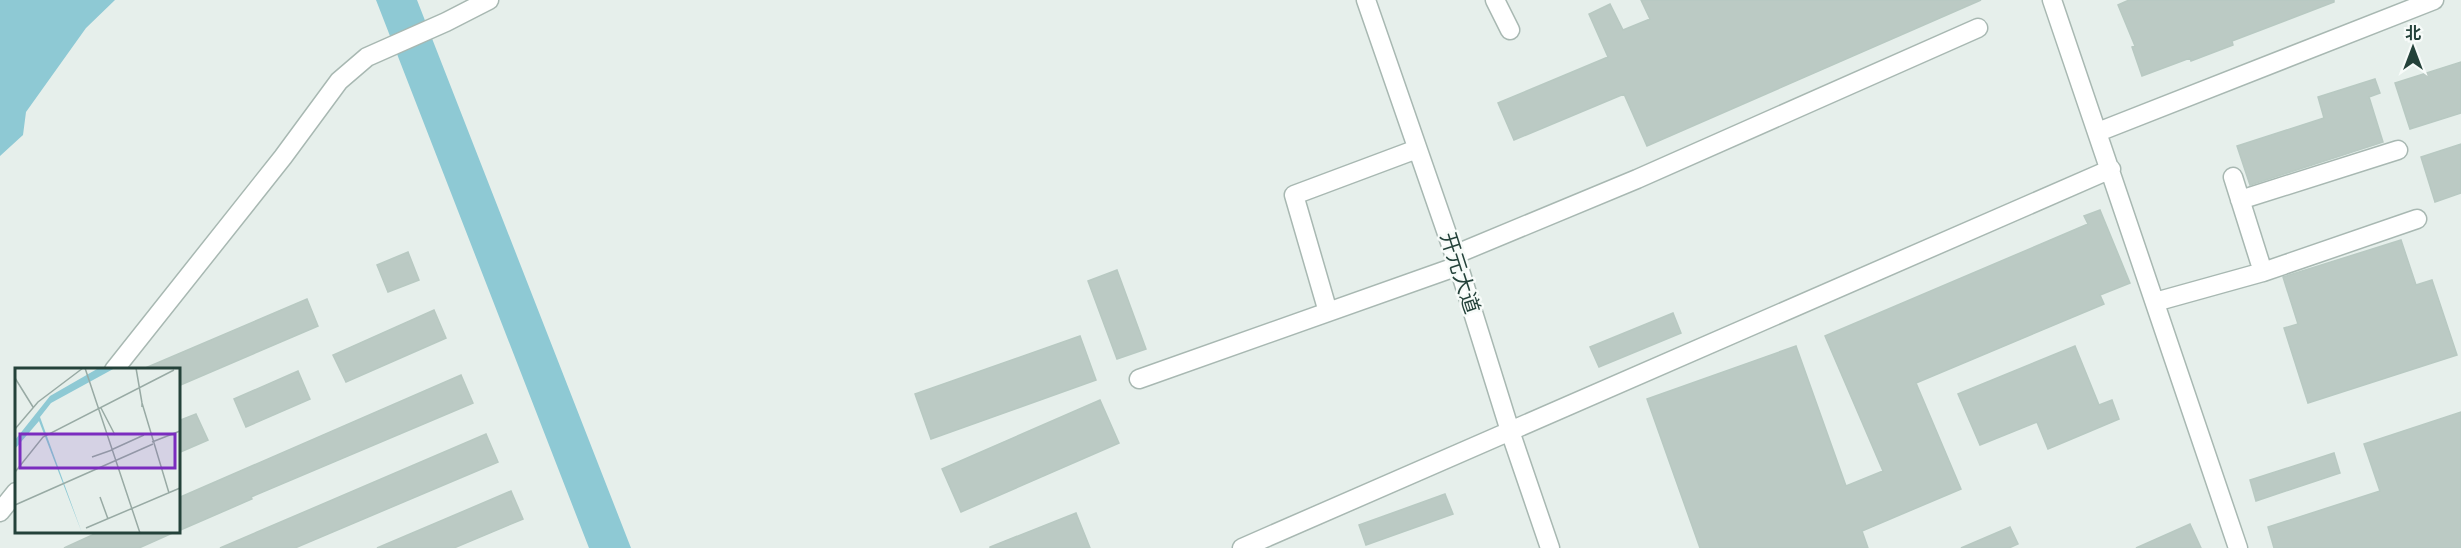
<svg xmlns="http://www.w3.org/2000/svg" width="2461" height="548" font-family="'Work Sans','Noto Sans SC',sans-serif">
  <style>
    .water { fill: #8ec9d4 }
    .building { fill: #bbcac4; stroke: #b8c9c2; stroke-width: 1.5 }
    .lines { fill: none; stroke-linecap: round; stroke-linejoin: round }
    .minor-casing { stroke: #a8b8b2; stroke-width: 21 }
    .minor { stroke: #fff; stroke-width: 18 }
    .labels { text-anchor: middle; stroke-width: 5; stroke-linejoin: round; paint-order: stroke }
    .street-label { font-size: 21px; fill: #24423a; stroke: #f7fbf9 }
    .inset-road { fill: none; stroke: #98aaa4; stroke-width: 1.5 }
    .view { fill: #7b2cbf; fill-opacity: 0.15; stroke: #7b2cbf; stroke-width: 3 }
    .inset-edge { fill: none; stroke: #24423a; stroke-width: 3 }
  </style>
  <rect width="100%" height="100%" fill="#e6efeb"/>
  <!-- water -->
  <path class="water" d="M0 0H115L86 28 26 112 23 135 0 156Z
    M376 0H417L631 548H589Z"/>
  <!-- building -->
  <path class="building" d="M1641 0H1981L1647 146 1624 94 1514 140 1498 103 1608 57 1589 14 1610 4 1623 30 1650 19Z
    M2129 0H2334V2L2232 41 2233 45 2191 61 2190 58 2142 76 2132 47 2135 46 2118 5Z
    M2461 62V113L2410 129 2395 83Z
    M2375 79 2380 93 2369 97 2383 142 2250 185 2237 146 2324 118 2318 97Z
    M2461 144V193L2435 202 2421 157Z
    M2100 210 2130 283 2100 295 2104 304 1916 383 1961 489 1862 531 1868 548H1700L1647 399 1796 346 1846 486 1883 471 1825 336 2088 224 2084 216Z
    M2401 240 2416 285 2432 280 2457 355 2308 403 2284 328 2298 324 2283 277Z
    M408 252 419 280 388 292 377 265Z
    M1117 270 1146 349 1117 359 1088 281Z
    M307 299 318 326 178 386V369H143Z
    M434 310 446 338 346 382 333 355Z
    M1673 313 1681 333 1599 367 1590 347Z
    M1080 336 1096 380 931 439 915 394Z
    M2075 346 2099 405 2112 400 2119 419 2048 449 2037 422 1980 445 1958 394Z
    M298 371 310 399 246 427 234 399Z
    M461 375 473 403 251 497 252 499 178 531V498Z
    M1100 400 1119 443 961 512 942 469Z
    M2461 412V548H2274L2268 527 2380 491 2364 444Z
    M196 414 208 440 178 453V421Z
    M486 434 498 462 295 548H220Z
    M2334 453 2340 473 2256 501 2250 480Z
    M511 491 523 519 454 548H377Z
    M1445 494 1453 514 1366 545 1359 525Z
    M1076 513 1090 548H990V547Z
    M2190 524 2201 548H2136Z
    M2010 527 2018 544 2009 548H1961Z
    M101 531H177L139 548H64Z"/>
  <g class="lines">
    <defs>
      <path id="minor" d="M1366 0 1461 274 1510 431 1550 548
        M1495 0 1510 30
        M2052 0 2238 548
        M2098 132 2434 0
        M2233 177 2263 272
        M2240 200 2398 150
        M1454 255 1637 179 1978 28
        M2155 302 2263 272 2417 219
        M1328 312 1294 195 1417 149
        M114 370 283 157 339 81 367 57 446 22 489 0
        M1139 379 1458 266
        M0 512 16 492
        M1242 548 2111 169"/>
    </defs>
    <!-- minor casing -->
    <use href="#minor" class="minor-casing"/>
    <!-- minor -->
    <use href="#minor" class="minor"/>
  </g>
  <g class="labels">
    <!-- street labels -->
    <g class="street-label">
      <text transform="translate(1460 273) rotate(72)" y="7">开元大道</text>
    </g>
  </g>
  <!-- overview -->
  <g transform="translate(15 368)">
    <rect width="165" height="165" fill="#e6efeb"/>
    <path d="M100 0 36 35 25 49 67 165 24 53 0 81V72L35 28 82 1Z" fill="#8ec9d4"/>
    <path class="inset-road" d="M70 0 125 165M121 0 127 35M0 10 18 39M127 39V35L154 125M86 40 100 67M0 61 23 34 68 0M137 74 165 63M96 82 129 67M77 89 97 82M0 104 28 69 159 2M85 129 93 151M0 137 138 76M71 160 165 120"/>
    <path class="view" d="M5 66H160V100H5Z"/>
    <rect width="165" height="165" class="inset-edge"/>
  </g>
  <!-- north arrow -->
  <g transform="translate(2413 48)" stroke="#f7fbf9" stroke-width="4.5" paint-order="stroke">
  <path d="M0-4.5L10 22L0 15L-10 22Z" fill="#24423a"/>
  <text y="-9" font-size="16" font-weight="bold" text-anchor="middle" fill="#24423a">北</text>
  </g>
</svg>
